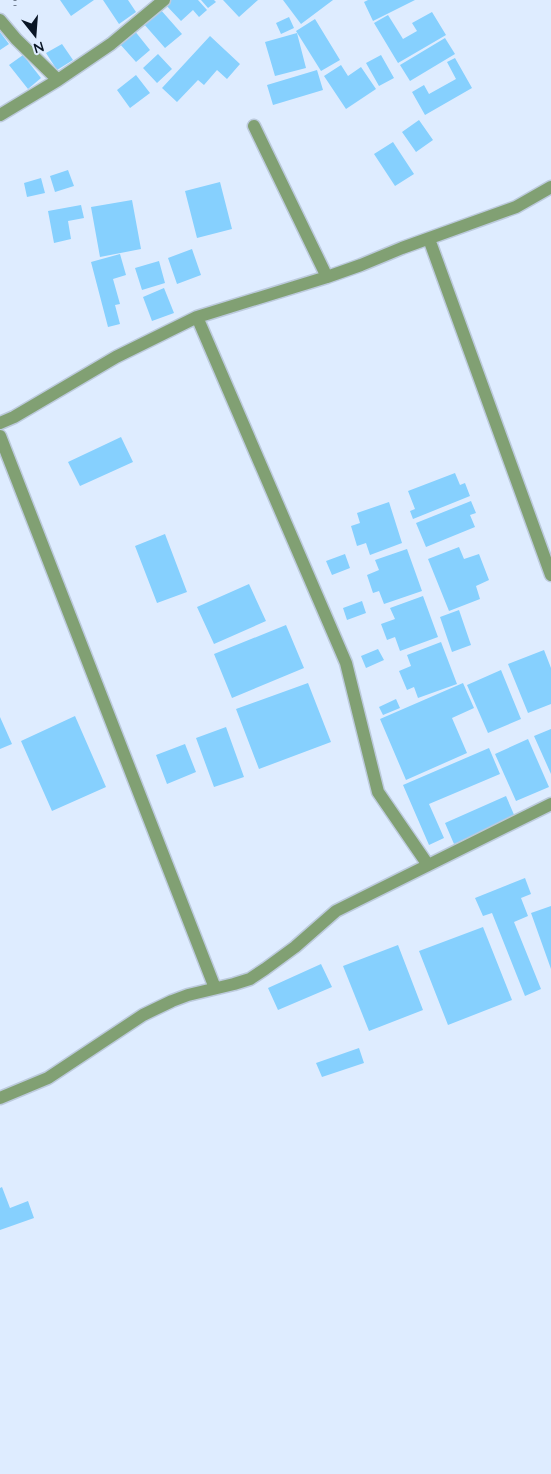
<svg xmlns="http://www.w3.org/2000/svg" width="551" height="1474" font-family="Quicksand,sans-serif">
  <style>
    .building { fill: #86d0fe }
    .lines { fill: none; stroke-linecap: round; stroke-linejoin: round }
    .street-casing { stroke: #bccadc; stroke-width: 15 }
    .path { stroke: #727f91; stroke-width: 3; stroke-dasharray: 1 4; stroke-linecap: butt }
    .street { stroke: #81a073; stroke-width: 12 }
  </style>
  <rect width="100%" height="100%" fill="#deecff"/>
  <!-- building -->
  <path class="building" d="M60 0H94L71 16Z
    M103 0H128L136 12 119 24Z
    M168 0H198L207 10 199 17 193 10 181 21 164 3Z
    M201 0H214L216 2 208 8Z
    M223 0H258L239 17Z
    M283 0H333L301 24Z
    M368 0H415L373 21 364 2Z
    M160 9 182 34 165 48 143 23Z
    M432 12 446 35 398 63 374 23 388 15 403 39 417 31 412 23Z
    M289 17 294 28 281 34 276 23Z
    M315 19 340 60 321 71 296 31Z
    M134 30 150 50 136 62 119 43Z
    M0 32 9 44 0 50Z
    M297 33 306 68 275 76 265 42Z
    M210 36 240 64 227 79 217 70 204 85 198 80 177 102 162 88Z
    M445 38 455 54 410 81 400 65Z
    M62 44 73 60 57 70 46 53Z
    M158 54 172 69 157 83 143 68Z
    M23 55 41 78 28 89 9 65Z
    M381 55 394 78 379 86 366 63Z
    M455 58 472 88 425 115 412 92 424 85 429 94 456 79 447 62Z
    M341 65 348 76 361 67 376 89 346 109 324 76Z
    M317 70 323 90 273 105 267 85Z
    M136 75 150 93 130 108 117 90Z
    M419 120 433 140 416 152 402 132Z
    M393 142 414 174 395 186 374 154Z
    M68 170 74 186 55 192 50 176Z
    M41 178 45 193 27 197 24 183Z
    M220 182 232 229 197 238 185 191Z
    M132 200 141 249 100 257 91 207Z
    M81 205 84 218 68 221 71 239 54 243 48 211Z
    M192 249 201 275 177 284 168 258Z
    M120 254 126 275 113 279 120 304 115 305 120 324 108 327 91 262Z
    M159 261 165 283 142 290 135 268Z
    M164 288 174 313 152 321 143 297Z
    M121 437 133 462 80 486 68 462Z
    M455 473 460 485 465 483 470 496 413 519 410 511 415 509 408 491Z
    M471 501 476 513 470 515 475 527 426 547 416 523Z
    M389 502 402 543 370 555 366 543 357 546 351 526 360 523 357 513Z
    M165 534 187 592 157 603 135 546Z
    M459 547 464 559 479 554 489 580 476 586 480 599 449 611 428 559Z
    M407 549 422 591 384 604 379 591 373 593 367 575 379 570 375 560Z
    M345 554 350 568 332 575 326 561Z
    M249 584 266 621 214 644 197 607Z
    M423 596 438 637 400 651 395 637 387 640 381 624 395 619 390 608Z
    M362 601 366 613 347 620 343 608Z
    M459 610 471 645 452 652 440 617Z
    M286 625 304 668 232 698 214 654Z
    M441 642 457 684 418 698 414 687 407 690 399 671 411 666 407 655Z
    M378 649 384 660 366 668 361 656Z
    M544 650 551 668V704L528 713 508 664Z
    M501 670 521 719 488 733 467 685Z
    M308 683 331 742 259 769 236 709Z
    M463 683 474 708 452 718 467 753 406 780 380 719Z
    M396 699 400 708 383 715 379 707Z
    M75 716 106 787 52 811 21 741Z
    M0 717 12 744 0 749Z
    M226 727 244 777 214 787 196 738Z
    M551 729V774L534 736Z
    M528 739 549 787 516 801 495 754Z
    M185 744 196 772 167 784 156 755Z
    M489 748 500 774 429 804 444 838 429 845 403 785Z
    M506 796 515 817 454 844 445 823Z
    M525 878 531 894 521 898 528 916 514 922 541 989 525 996 492 913 483 916 475 898Z
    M551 906V969L531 913Z
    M483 927 512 1000 448 1025 419 951Z
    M398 945 423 1010 369 1031 343 966Z
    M321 964 332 987 278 1010 268 988Z
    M359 1048 364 1063 322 1077 316 1063Z
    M2 1187 10 1208 28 1201 34 1218 0 1230V1188Z"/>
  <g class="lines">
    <defs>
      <path id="street" d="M0 20 16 39 58 80
        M0 115 58 80 111 44 164 0
        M254 126 327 277
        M429 239 551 575
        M197 317 346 663 378 792 428 865
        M0 423 14 417 116 357 197 317 327 277 361 265 402 248 516 207 551 187
        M0 436 215 988
        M0 1098 48 1078 143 1015 172 1001 188 995 234 984 250 979 265 969 295 947 336 911 551 804"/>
    </defs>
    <!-- street casing -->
    <use href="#street" class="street-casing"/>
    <!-- path -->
    <path class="path" d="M15 0V9"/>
    <!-- street -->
    <use href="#street" class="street"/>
  </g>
  <!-- north arrow -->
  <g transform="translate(35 35) rotate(163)" stroke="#deecff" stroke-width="4" paint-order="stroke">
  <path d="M0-4L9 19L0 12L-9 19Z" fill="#091525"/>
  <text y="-8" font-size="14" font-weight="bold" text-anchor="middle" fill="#091525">N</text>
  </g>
</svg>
